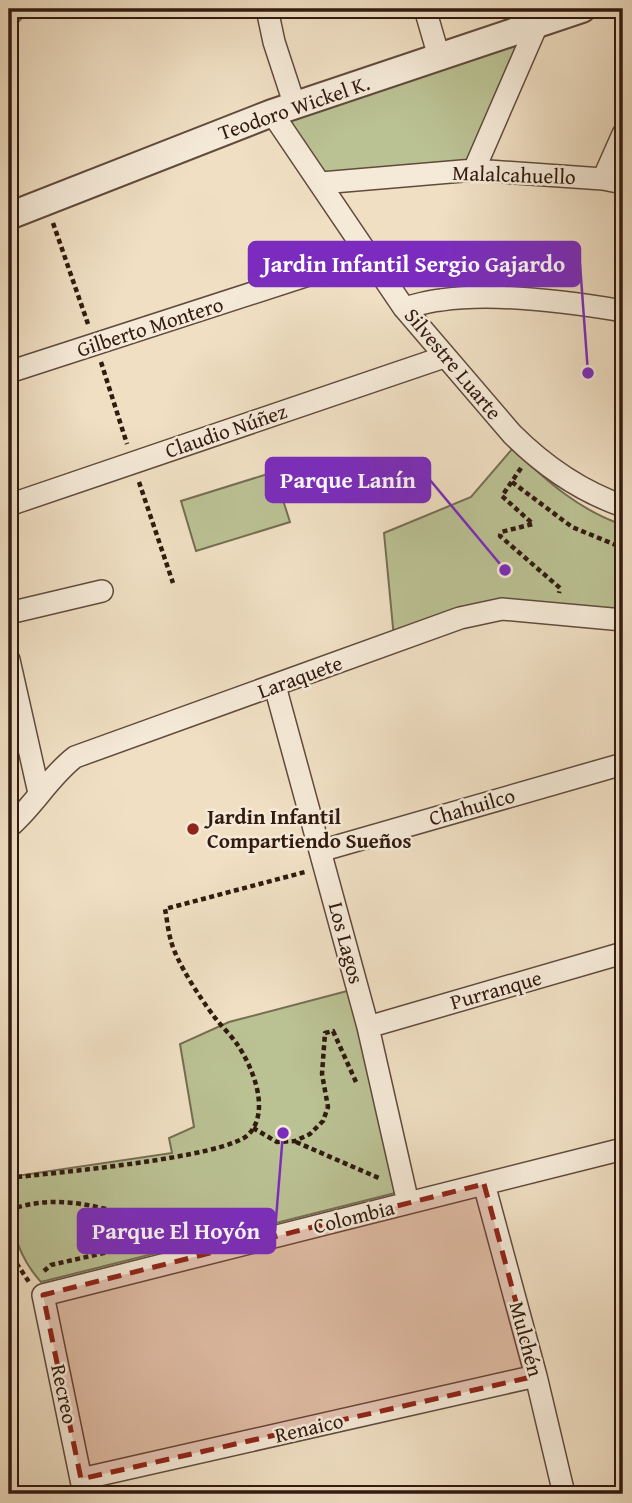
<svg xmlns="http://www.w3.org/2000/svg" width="632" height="1503" font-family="'Gentium Book Plus',serif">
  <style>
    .green { fill: #bac193; stroke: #766e52; stroke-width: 2 }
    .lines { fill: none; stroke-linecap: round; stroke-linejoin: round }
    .minor-casing { stroke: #614b3d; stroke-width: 24 }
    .tertiary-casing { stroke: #614b3d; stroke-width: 30 }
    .path { stroke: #311a10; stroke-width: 4.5; stroke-dasharray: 5 3.5; stroke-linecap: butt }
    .minor { stroke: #f5ead8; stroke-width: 21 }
    .tertiary { stroke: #f5ead8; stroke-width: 26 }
    .marked { fill: #8f2418; fill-opacity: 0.2; stroke: #8f2418; stroke-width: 5; stroke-dasharray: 14 9; stroke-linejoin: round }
    .poi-dot { fill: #8f2418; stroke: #f5ead8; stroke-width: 2.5 }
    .labels { text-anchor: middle; stroke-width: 5; stroke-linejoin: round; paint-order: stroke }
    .street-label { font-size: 21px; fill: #311a10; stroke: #f5ead8 }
    .poi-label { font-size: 21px; font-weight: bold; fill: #311a10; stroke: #f5ead8; text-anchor: start }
    .leader { fill: none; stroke: #7b2cbf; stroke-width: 2.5 }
    .callout-dot { fill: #7b2cbf; stroke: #f5ead8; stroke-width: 2.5 }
    .callout { fill: #7b2cbf; stroke: #7b2cbf; stroke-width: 2.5 }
    .callout-label { font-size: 23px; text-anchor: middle; font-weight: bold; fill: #fff }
  </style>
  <rect width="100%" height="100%" fill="#f0dfc3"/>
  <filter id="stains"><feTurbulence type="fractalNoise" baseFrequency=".00286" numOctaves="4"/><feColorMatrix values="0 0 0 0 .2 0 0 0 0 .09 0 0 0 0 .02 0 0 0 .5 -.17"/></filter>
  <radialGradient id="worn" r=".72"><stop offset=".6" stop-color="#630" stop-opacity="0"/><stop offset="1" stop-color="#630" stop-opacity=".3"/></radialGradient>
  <!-- green -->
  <path class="green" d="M9 9H31L9 31Z
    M534 27 473 168 322 181 275 115Z
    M513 448C546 481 579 510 623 525V608H540L394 638 384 533 471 497Z
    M274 472 290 522 196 551 181 501Z
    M351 990 399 1192 41 1282C13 1251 9 1218 9 1177L172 1153 169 1138 194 1127 180 1044 229 1022Z"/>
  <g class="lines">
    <defs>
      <path id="minor" d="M267 9 274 42 295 106
        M425 9 439 57
        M272 113 404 308 512 434C544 466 580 491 623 506
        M474 170 537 25
        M603 179 623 134
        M321 183 474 170 603 179 623 183
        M404 308C416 305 429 301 441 300 494 292 570 302 623 311
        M9 372 370 255
        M9 505 444 357
        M9 613 102 591
        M9 660 39 793
        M275 686 368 1027 408 1203
        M9 827C34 806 49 777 75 757L460 618 502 609 623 620
        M320 851 623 764
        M368 1027 623 953
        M484 1184 536 1376 564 1494
        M81 1479 536 1376
        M84 1494 43 1295 623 1149"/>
      <path id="tertiary" d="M9 216 272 113 582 9"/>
    </defs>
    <!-- minor casing -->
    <use href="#minor" class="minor-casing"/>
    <!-- tertiary casing -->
    <use href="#tertiary" class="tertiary-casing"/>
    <!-- path -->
    <path class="path" d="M53 223 88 324
      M101 362 127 444
      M521 468 502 496 533 524 501 532 500 536 560 588 559 593
      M139 482 173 583
      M512 482 572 527 623 548
      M253 1128 277 1142 295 1141 310 1134 323 1121 328 1107 322 1074 325 1033 333 1031 356 1082
      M296 1142 381 1179
      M9 1178C51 1173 226 1158 249 1134 271 1110 252 1066 237 1044 230 1034 220 1025 213 1015 200 998 176 961 171 941 168 931 167 919 165 909L305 872
      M9 1210C79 1185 134 1226 203 1230
      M9 1239 15 1261 29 1282
      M44 1271 51 1265 187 1234"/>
    <!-- minor -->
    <use href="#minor" class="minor"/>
    <!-- tertiary -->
    <use href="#tertiary" class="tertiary"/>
  </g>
  <!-- marked area -->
  <path class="marked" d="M484 1184 536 1376 81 1479 43 1295Z"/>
  <!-- markers -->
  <circle class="poi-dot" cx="193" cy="829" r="7"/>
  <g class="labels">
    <!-- street labels -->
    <g class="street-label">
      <text transform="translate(294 108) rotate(-19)" y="7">Teodoro Wickel K.</text>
      <text transform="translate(514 175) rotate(2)" y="7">Malalcahuello</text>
      <text transform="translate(150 327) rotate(-18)" y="7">Gilberto Montero</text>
      <text transform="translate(453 364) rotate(50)" y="7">Silvestre Luarte</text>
      <text transform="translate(226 431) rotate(-19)" y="7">Claudio Núñez</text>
      <text transform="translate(300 677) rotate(-20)" y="7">Laraquete</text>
      <text transform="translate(472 807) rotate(-16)" y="7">Chahuilco</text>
      <text transform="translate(346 943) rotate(75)" y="7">Los Lagos</text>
      <text transform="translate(496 990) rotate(-16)" y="7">Purranque</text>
      <text transform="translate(354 1217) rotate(-14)" y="7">Colombia</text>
      <text transform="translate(526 1339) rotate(75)" y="7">Mulchén</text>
      <text transform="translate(64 1394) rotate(78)" y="7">Recreo</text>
      <text transform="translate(309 1428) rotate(-13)" y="7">Renaico</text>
    </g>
    <!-- poi labels -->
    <g class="poi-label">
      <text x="207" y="824">Jardin Infantil<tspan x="207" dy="24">Compartiendo Sueños</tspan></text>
    </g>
  </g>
  <!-- callouts -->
  <path class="leader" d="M588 373L580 264M505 570L430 480M283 1133L275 1231"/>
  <g class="callout-dot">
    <circle cx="588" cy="373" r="7"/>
    <circle cx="505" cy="570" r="7"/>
    <circle cx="283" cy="1133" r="7"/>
  </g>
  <g class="callout">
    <rect x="249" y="242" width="331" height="44" rx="7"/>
    <rect x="266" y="458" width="164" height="44" rx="7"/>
    <rect x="78" y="1209" width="197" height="44" rx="7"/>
  </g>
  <g class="callout-label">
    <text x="414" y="272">Jardin Infantil Sergio Gajardo</text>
    <text x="348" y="488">Parque Lanín</text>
    <text x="176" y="1239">Parque El Hoyón</text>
  </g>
  <!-- margin -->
  <rect width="632" height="1503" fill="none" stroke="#f0dfc3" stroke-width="35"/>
  <rect x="10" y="10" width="611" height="1482" fill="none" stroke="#311a10" stroke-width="3.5"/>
  <rect x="18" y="18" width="597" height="1468" fill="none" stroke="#311a10" stroke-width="2"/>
  <rect width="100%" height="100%" filter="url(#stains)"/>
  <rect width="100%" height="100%" fill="url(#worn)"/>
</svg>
